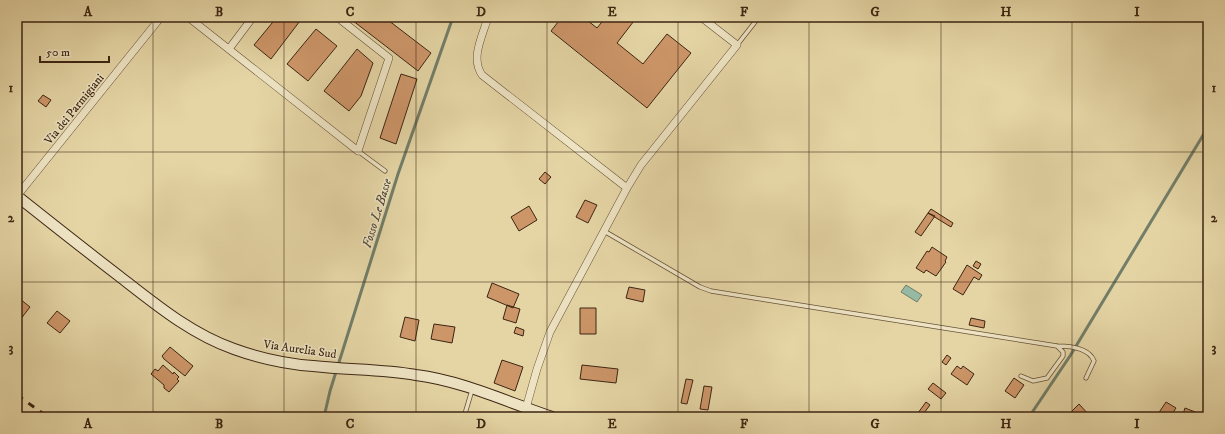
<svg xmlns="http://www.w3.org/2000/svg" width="1225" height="434" font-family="'IM FELL DW Pica',serif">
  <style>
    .water { fill: #96b9a3; stroke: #727e69 }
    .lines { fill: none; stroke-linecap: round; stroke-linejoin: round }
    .stream { stroke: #727e69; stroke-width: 3 }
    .building { fill: #cd9669; stroke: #3c2512 }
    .service-casing { stroke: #665137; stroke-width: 5 }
    .minor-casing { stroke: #665137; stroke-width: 8 }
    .secondary-casing { stroke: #3c2512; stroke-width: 12 }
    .service { stroke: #eee4c4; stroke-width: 3.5 }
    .minor { stroke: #eee4c4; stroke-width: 7 }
    .secondary { stroke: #eee4c4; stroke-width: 10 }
    .rail { stroke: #3c2512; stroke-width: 3; stroke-dasharray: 7 7; stroke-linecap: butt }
    .grid { fill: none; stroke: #3c2512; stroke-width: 1; stroke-opacity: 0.55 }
    .labels { text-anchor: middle; stroke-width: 3; stroke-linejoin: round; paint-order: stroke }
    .street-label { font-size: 12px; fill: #3c2512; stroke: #eee4c4 }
    .water-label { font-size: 13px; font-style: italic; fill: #524a36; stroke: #eee4c4 }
    .neatline { fill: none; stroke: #3c2512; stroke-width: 1.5 }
    .grid-label { font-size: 13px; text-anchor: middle; font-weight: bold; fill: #3c2512 }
  </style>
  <rect width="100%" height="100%" fill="#e5d5a5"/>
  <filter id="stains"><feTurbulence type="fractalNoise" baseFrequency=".005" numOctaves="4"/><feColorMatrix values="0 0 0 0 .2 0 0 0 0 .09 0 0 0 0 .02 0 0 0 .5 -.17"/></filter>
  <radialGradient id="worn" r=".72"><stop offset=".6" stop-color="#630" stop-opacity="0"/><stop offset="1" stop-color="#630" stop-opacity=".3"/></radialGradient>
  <!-- water -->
  <path class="water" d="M906 285 922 295 917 302 901 292Z"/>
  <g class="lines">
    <!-- stream -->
    <path class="stream" d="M324 417 330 391 398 174 453 17
      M1029 417 1070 356 1208 127"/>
  </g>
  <!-- building -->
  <path class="building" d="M277 17H303L271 59 254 45Z
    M348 17H384L431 53 418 71Z
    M562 17H583L597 28 606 17H637L617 43 643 64 667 34 691 53 647 108 551 31Z
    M316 29 337 46 308 81 287 64Z
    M357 49 373 63 361 96 349 111 324 91Z
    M401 74 417 79 396 144 380 138Z
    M43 95 51 100 46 107 38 101Z
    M545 172 551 177 545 184 539 179Z
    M585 200 597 205 588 223 576 217Z
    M529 206 537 220 519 231 511 217Z
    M931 209 953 223 951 227 928 213Z
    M928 213 935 216 921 236 915 232Z
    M932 247 947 257 945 261 946 262 936 276 926 270 924 273 916 268 927 251 929 252Z
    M976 261 981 264 978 269 973 266Z
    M967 265 982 275 979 280 974 277 963 295 953 289Z
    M492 283 519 294 513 308 487 297Z
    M629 287 645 290 643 302 626 298Z
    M20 299 30 307 17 324V303Z
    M507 305 520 309 516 323 503 319Z
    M580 308H596V334H580Z
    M57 311 70 321 60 333 47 323Z
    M405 317 419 320 415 341 400 337Z
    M971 318 985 321 984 328 969 325Z
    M434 324 455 327 452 343 431 339Z
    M516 327 524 330 523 336 514 333Z
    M170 347 193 366 185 376 164 359 162 356Z
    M947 355 951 358 946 365 942 362Z
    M502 360 523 367 515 391 494 383Z
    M163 365 173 374 174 372 179 377 177 379 179 381 169 392 164 388V385L151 374 155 369 158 371Z
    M582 365 618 369 616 383 580 379Z
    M957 366 961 369 963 366 974 374 967 385 951 374Z
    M1014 378 1024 385 1015 398 1005 391Z
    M686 379 693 380 687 404 681 403Z
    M933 383 946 393 941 399 928 389Z
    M704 386 712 387 708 410 700 409Z
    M926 402 930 405 921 417H915Z
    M1166 402 1176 408 1170 417H1156Z
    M1079 404 1089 415 1087 417H1070L1068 415Z
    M1185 408 1208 417H1182Z"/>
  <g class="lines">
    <defs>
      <path id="service" d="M737 45 759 17
        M358 151 385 171
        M604 231 700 287 711 291 1057 346C1069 346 1089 348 1094 361L1086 378
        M1021 376 1033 381 1047 378 1063 356V352L1057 346
        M464 417 472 390"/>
      <path id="minor" d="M188 17 358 151 389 58 337 17
        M488 17C483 35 470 58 482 75L627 188
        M229 49 253 17
        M17 196 161 17
        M526 408 537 369 550 332 627 188 641 165 737 45 701 17
        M17 416 19 417"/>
      <path id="secondary" d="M17 196C51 223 85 250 119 276 155 304 191 334 234 349 259 358 286 364 313 366 348 370 382 369 416 375 463 381 507 402 552 417"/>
    </defs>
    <!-- service casing -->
    <use href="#service" class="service-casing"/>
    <!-- minor casing -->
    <use href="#minor" class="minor-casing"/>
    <!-- secondary casing -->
    <use href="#secondary" class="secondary-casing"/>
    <!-- service -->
    <use href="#service" class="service"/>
    <!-- minor -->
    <use href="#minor" class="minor"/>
    <!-- secondary -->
    <use href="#secondary" class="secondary"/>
    <!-- rail -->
    <path class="rail" d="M17 395 48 417"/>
  </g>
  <!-- grid -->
  <path class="grid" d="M153 17V417M284 17V417M416 17V417M547 17V417M678 17V417M809 17V417M941 17V417M1072 17V417M17 152H1208M17 282H1208"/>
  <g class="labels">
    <!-- street labels -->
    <g class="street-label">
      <text transform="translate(74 109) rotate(-51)" y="4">Via dei Parmigiani</text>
      <text transform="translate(300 349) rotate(8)" y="4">Via Aurelia Sud</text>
    </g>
    <!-- water labels -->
    <g class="water-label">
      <text transform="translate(376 213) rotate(-73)" y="5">Fosso Le Basse</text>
    </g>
  </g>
  <!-- margin -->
  <rect width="1225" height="434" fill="none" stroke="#e5d5a5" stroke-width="44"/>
  <!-- scale -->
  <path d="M40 56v6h69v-6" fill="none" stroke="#3c2512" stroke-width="2"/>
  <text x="46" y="56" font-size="12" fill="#3c2512" stroke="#eee4c4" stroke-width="3" paint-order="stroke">50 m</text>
  <rect x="22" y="22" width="1181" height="390" class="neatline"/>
  <g class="grid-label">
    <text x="88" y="16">A</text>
    <text x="219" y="16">B</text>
    <text x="350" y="16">C</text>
    <text x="481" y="16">D</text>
    <text x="612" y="16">E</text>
    <text x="744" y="16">F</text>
    <text x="875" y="16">G</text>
    <text x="1006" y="16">H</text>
    <text x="1137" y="16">I</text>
    <text x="11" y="92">1</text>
    <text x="1214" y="92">1</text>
    <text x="11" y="222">2</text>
    <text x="1214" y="222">2</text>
    <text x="11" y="352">3</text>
    <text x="1214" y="352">3</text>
    <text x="88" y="428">A</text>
    <text x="219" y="428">B</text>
    <text x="350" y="428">C</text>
    <text x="481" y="428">D</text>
    <text x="612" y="428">E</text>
    <text x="744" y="428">F</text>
    <text x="875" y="428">G</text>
    <text x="1006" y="428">H</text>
    <text x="1137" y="428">I</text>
  </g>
  <rect width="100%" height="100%" filter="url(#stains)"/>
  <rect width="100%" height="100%" fill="url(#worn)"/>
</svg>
